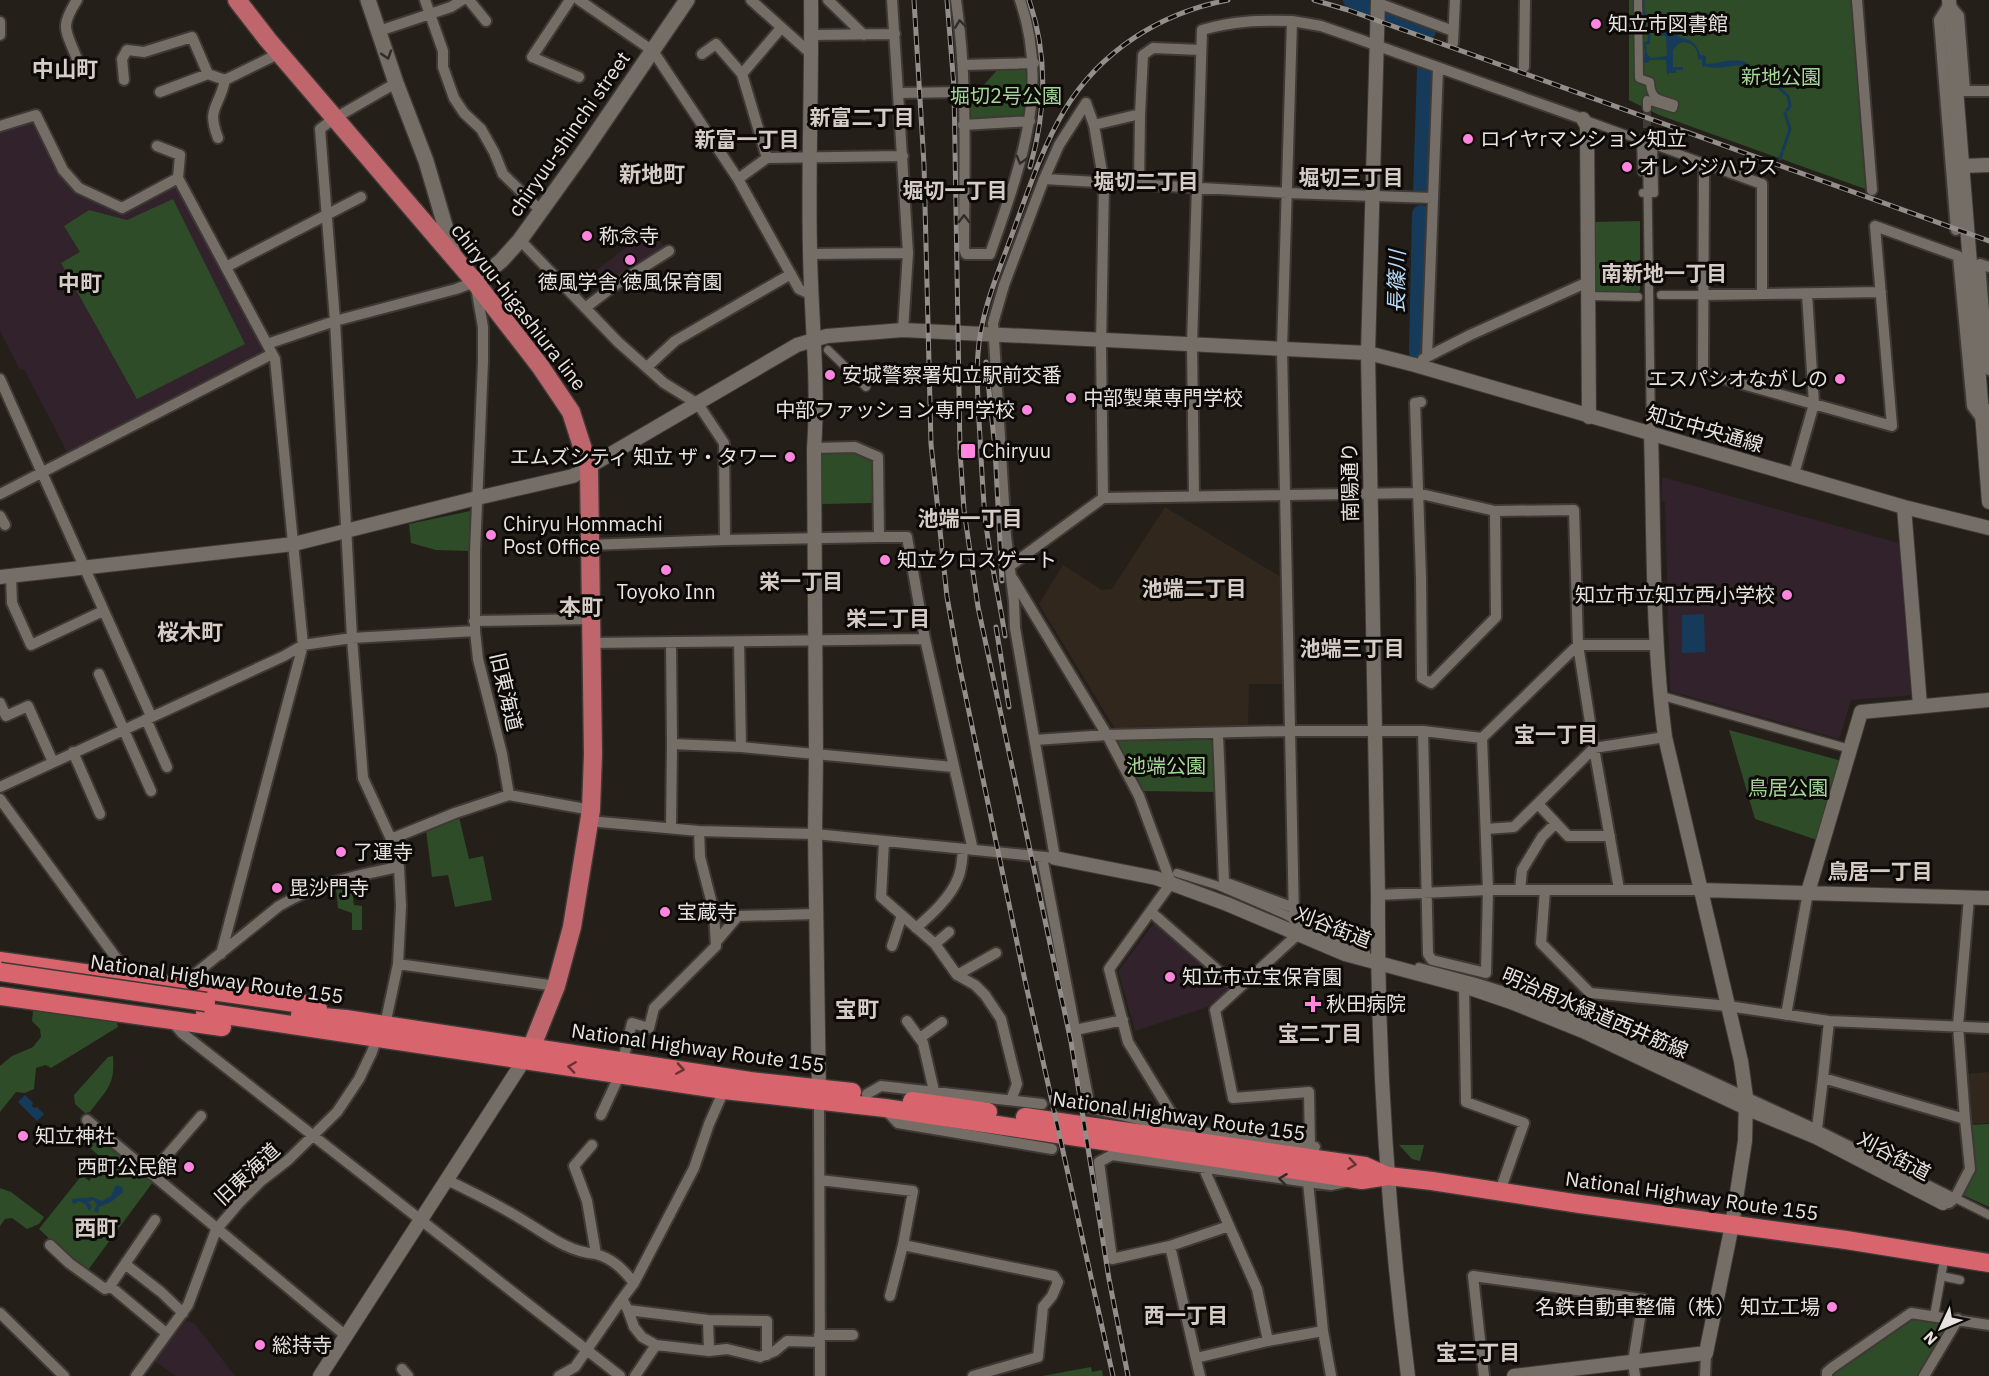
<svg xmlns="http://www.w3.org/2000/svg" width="1989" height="1376" font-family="'IBM Plex Sans','Noto Sans JP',sans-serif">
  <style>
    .built { fill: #31271d }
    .education { fill: #32222b }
    .green { fill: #2e4c28 }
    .water { fill: #163b5a }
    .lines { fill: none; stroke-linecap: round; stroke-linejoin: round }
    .stream { stroke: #163b5a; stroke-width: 3 }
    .river { stroke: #163b5a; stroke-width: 18 }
    .pedestrian-tunnel { stroke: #423c38; stroke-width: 8; stroke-dasharray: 8 4; stroke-linecap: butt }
    .pedestrian-casing { stroke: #3e3935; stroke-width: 11 }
    .minor-casing { stroke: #3e3935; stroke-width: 14 }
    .tertiary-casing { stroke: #3e3935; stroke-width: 16 }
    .secondary-casing { stroke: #3e3935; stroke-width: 18 }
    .primary-casing { stroke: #3e3935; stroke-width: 21 }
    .trunk-casing { stroke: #3e3935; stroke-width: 21 }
    .pedestrian { stroke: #756e67; stroke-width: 8 }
    .minor { stroke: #756e67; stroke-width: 10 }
    .tertiary { stroke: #756e67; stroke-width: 14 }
    .secondary { stroke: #756e67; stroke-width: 15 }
    .primary { stroke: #bf666c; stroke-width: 18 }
    .trunk { stroke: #d8646e; stroke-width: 18 }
    .rail-casing { stroke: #938e8a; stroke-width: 5 }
    .rail { stroke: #0c0907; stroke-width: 3; stroke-dasharray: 9; stroke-linecap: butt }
    .trunk-bridge-casing { stroke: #3e3935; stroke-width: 21; stroke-linecap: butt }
    .trunk-bridge { stroke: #d8646e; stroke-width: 18 }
    .oneway { stroke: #312c29 }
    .oneway2 { stroke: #683235 }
    .poi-dot { fill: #ff85df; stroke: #0c0907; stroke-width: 2 }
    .labels { text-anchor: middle; stroke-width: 6; stroke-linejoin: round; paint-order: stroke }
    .poi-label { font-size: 20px; fill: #e7e3e0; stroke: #0c0907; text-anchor: start }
    .park-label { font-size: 20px; fill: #a4d699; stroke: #0c0907 }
    .street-label { font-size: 20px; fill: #e7e3e0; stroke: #0c0907 }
    .neighbourhood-label { font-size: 21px; font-weight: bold; fill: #d4ccc5; stroke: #0c0907 }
    .water-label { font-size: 21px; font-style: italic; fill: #b6dafb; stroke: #0c0907 }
    .quarter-label { font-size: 22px; font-weight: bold; fill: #d4ccc5; stroke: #0c0907 }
  </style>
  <rect width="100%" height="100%" fill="#251f1a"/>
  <!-- built -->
  <path class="built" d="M1165 507 1284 579V684H1249L1248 728 1117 732 1039 604 1063 565 1102 590 1112 589Z
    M1989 1072V1123L1970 1124 1966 1074Z"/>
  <!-- education -->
  <path class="education" d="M33 119 60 172 123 212 177 183 266 351 68 454 24 369 20 370 0 331V131Z
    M650 229 666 249 601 293 590 275Z
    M1662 477 1902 544 1914 695 1851 700 1839 739 1670 691 1665 502 1662 501Z
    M1155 922 1228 983 1229 988 1207 1007 1135 1031 1118 971Z
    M186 1321 195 1324 235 1376H176L154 1361Z"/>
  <!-- green -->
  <path class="green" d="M1629 0H1852L1868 190 1659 115 1629 100Z
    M1001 66 1029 68 1025 116 1022 119 969 121 971 99Z
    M173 199 245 344 137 399 61 263 80 252 64 226 89 210 127 220Z
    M1640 221V290L1637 293 1596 291 1594 290 1592 222Z
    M825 451 854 452 873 459V503L822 504V455Z
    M470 511 469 551 436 550 411 543 409 524Z
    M1729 730 1842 761 1817 840 1755 819Z
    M1212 740 1215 742 1216 792 1140 791 1115 741Z
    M459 817 469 859 483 856 492 900 455 907 448 875 432 877 426 830Z
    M351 884 354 905 362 906V930H352V913L338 908 336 888Z
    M39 1008 116 1018 118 1027 51 1068 46 1065 36 1068 34 1089 25 1093 16 1092 0 1112V1066L12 1056 33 1047 41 1037 40 1029 32 1021 33 1011Z
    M113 1056C115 1086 107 1089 90 1112L85 1113 75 1104 74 1095 108 1057Z
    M1989 1124V1207L1963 1195 1974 1169 1970 1125Z
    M92 1129 153 1182 88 1270 71 1259 39 1229 82 1175 89 1181 106 1162 82 1141Z
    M1399 1145H1424L1420 1161 1412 1159Z
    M0 1188 11 1192 44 1217 39 1224 27 1229 12 1218 5 1219 0 1226Z
    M1914 1317 1946 1321 1948 1325 1918 1376H1832L1835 1370Z
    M1091 1367 1092 1372 1102 1370 1103 1376H1042Z"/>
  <!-- water -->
  <path class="water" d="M1641 0 1645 1 1644 5 1646 17H1651L1650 44H1646L1647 54 1651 58 1667 56 1666 36H1659V32H1677L1678 37C1689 38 1697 43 1700 55L1706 56V64C1720 64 1745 53 1752 69L1741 65 1717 68 1702 66V60L1698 59C1698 50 1694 43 1684 42L1678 44 1673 50V67H1683V70H1676V73H1669L1667 76 1666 60H1650L1647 63H1643L1641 59 1645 54 1644 42 1648 41 1647 27 1650 23 1649 19 1644 20Z
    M1704 614 1705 652 1682 653V615Z
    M25 1095 33 1103 32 1106 34 1108 37 1107 44 1114 37 1121 18 1102Z
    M116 1185 122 1187 123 1192 111 1202 99 1207 98 1213 94 1211 97 1204 93 1200 88 1202 92 1207 89 1211 86 1205 79 1201 74 1204 71 1200C75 1197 85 1199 92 1197L102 1201 111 1196Z"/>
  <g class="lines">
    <!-- stream -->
    <path class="stream" d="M1765 75 1788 96 1790 106 1787 110
      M1783 150 1790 129 1785 113
      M1780 159 1782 153"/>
    <!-- river -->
    <path class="river" d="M1352 0 1368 6
      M1389 14 1425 27 1427 31
      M1422 194 1426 69
      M1418 352 1421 214"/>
    <!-- pedestrian-tunnel -->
    <path class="pedestrian-tunnel" d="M1647 108V145"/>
    <defs>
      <path id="pedestrian" d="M1638 0 1639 78 1650 82C1651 101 1659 98 1674 104L1673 108 1647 100V108
        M1583 119 1704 163
        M1641 140 1642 172
        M1647 145 1651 434
        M1643 193H1654L1653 144
        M1661 295H1702
        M1588 296 1638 297
        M828 350 866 387
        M1659 695 1850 749
        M1177 873 1219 886 1286 915 1322 937 1366 953
        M1419 967 1476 982 1529 999 1583 1021 1815 1128 1989 1215
        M1941 1276 1960 1280
        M1934 1316 1945 1255"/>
      <path id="minor" d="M425 0 443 51V67L454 98 464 113 481 129 494 152 503 174 541 211
        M469 0 486 21
        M570 0 532 57 579 77
        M579 0 653 51 738 179 799 289 812 295
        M751 0 810 53
        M828 0 864 35
        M892 0 898 93
        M956 0C968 82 964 166 964 249L966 254H990C1019 170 1051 89 1020 0
        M1857 0 1872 190
        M1378 3 1453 31
        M0 22V35
        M379 31 451 7 462 0
        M811 35 895 34
        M1453 43 1455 0
        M702 54 716 44 742 74
        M77 59C66 30 59 28 77 0
        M963 65 1034 63
        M1524 67 1525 0
        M124 80 122 59 127 50 144 52 192 37 208 74 225 80 280 53
        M160 92 208 74
        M963 125 1030 121
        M1094 125 1104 184 1101 346 1103 498
        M0 126 36 115 63 170 79 188 122 208 178 178
        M218 138C206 107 219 109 225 80
        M157 146 180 155 178 178 275 359 303 645 221 954
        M767 158 742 74 781 28
        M738 179 767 158 903 156
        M1044 179 1288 193 1433 198
        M1139 185 1140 114
        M1956 230 1939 20 1949 4 1959 16 1965 91H1989
        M520 240 618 342 664 383 698 404 724 443 725 540
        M810 254 908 253 898 93 964 92
        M226 267 361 197
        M1989 267 1980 264 1989 370
        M1762 293V184L1704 163 1703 373 1892 426 1875 226 1958 256 1972 406 1983 421 1989 409
        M1702 295 1881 292
        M585 308 615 285 669 251
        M903 330 908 253
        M267 344 335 321 456 289 475 282 483 327V361L475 552V631L478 659 502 754 509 795
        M1427 357 1438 68
        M1423 359 1470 335 1588 282
        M647 367 675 341 791 274
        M0 379 151 716
        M1421 402 1415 403 1421 578 1422 678 1431 683 1496 617 1495 511
        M814 448 855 447 878 457 879 537H907L925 639 973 850
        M1794 474 1814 404 1807 294
        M0 494 272 354
        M1194 496 1192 344 1202 30C1233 21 1259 20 1292 21
        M0 516 5 525
        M590 545 725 540 879 537
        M1010 566 1103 498 1417 493 1495 511 1574 510 1578 645 1594 748 1619 889
        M11 576 12 603 31 645 103 611
        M1013 579 1107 735 1139 796 1171 883 1109 969 1128 1042 1181 1129
        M474 621 591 619
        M739 642 741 747
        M590 643 925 639
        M671 643 672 744
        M99 674 151 791
        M0 703 6 716 28 706 53 762
        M146 719 167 767
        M1423 731 1428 954 1432 960 1486 973 1488 890 1482 738 1578 645H1656
        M1218 734 1224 882 1294 908
        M1035 740 1107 735 1289 731H1423L1482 738
        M73 752 100 814
        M0 787 284 656 303 645 352 638 475 631
        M0 799 133 981
        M1538 804 1568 836H1610
        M589 821 699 831 815 834 1055 858 1015 628 1014 602 1006 536 993 323 1004 285 1044 179 1059 145 1086 103 1094 125 1140 114 1143 55 1153 48 1201 50
        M671 827 672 744 741 747 953 767
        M1486 829 1514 827 1594 748 1665 737
        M391 839 455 813 509 795 591 810
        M884 842 881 897 935 944 957 975 975 985 985 995 1001 1019 1017 1084 1011 1100
        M1042 857 1090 1108 1181 1129 1315 1147
        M1520 890 1522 870 1542 837 1556 823
        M1545 890 1541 943 1590 993 1728 1006 1829 1021 1989 1028
        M1378 895 1488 890H1701
        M1151 912 1238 988
        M916 928C931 915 951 897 958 878 962 869 962 859 963 850
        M716 942 738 916 816 914
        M935 944 949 932
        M892 946 902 915
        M398 964 556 986
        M957 975 996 953
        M180 986 279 906C316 884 357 875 399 867
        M1464 986 1466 1102 1524 1123 1500 1191
        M1786 1015 1808 892
        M171 1020 182 1033 620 1376
        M907 1021 923 1043 934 1091
        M385 1025 398 964 401 906 399 867 391 839 363 778 352 638 335 321 320 129 335 118 396 83
        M1075 1030 1123 1020
        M920 1038 942 1022
        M623 1060 632 1023 649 1028 654 1008 716 946 714 912 700 857 699 831
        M1823 1078 1829 1021
        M867 1094 881 1086 1042 1104
        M819 1101 820 1376
        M885 1109 898 1123 1052 1149
        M601 1115 620 1074
        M87 1120 346 1336
        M1816 1137 1823 1078 1965 1119 1958 1026 1969 898
        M592 1145 574 1166 587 1201 596 1254C613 1259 623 1269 634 1283
        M1310 1147 1309 1092 1233 1098 1215 1010 1297 935 1294 920 1282 349 1292 21 1321 26 1353 37 1583 119
        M1204 1169 1257 1289 1268 1341
        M151 1174 201 1116
        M447 1180C472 1192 497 1204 521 1219 545 1233 567 1252 596 1254
        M820 1180 913 1191 903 1245 1054 1276 1058 1282 1052 1296 1043 1307 1038 1357 973 1376
        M1308 1182 1323 1331 1331 1376
        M1943 1203H1949L1955 1198 1970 1169 1965 1119
        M155 1220 125 1264 161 1292 183 1313
        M1229 1226 1170 1246 1112 1259 1099 1162 1112 1155 1308 1182 1331 1185 1345 1182
        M50 1245 69 1263 105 1289 110 1286 166 1333
        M1170 1246 1200 1376
        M110 1286 125 1264
        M890 1296 903 1245
        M622 1299 634 1283 694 1168 709 1124 724 1090
        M628 1310 708 1320 767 1321V1355
        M0 1313 64 1376
        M708 1320 709 1351
        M819 1335H853
        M1196 1358 1268 1341 1323 1331
        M402 1369 408 1376
        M136 1376 188 1305 216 1230 239 1203 261 1181 288 1160 337 1112 359 1079 372 1052 377 1037
        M559 1376 575 1367 622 1299 628 1310 634 1327 642 1337 656 1345 709 1351 727 1349 760 1357 775 1351 787 1341 820 1342
        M635 1376 656 1345
        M1484 1376 1473 1276 1643 1299 1633 1362 1635 1376
        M1705 1376 1706 1353
        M1827 1376V1372L1833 1367 1911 1313 1989 1325
        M1924 1376 1958 1319"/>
      <path id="tertiary" d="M811 0C812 84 808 168 810 251 811 317 819 382 814 448L816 755 815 834 819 1096
        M1378 0 1368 353 1378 895C1377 1055 1388 1216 1408 1376
        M1949 0 1989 502
        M1583 119 1587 126 1589 417
        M1963 166 1989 165
        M1904 507 1920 705
        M0 577 294 544 477 498 573 476 797 345 827 336 903 330 1368 353 1415 365 1904 507 1989 528
        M1055 858 1156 878 1227 904 1345 954 1464 986 1511 1002 1583 1031 1746 1108 1816 1137 1943 1203
        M1701 890 1989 898
        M1808 892 1861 712 1989 700
        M320 1376 524 1060
        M1514 1376 1706 1353 1732 1225 1745 1141 1746 1097 1741 1061 1665 737C1652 637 1654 535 1651 434"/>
      <path id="secondary" d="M368 0 396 83 426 161 454 256
        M475 282 501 261 520 240 584 151 687 0"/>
      <path id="primary" d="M237 0 268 40 475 282 540 366 571 412 589 468 593 754 591 810 572 927 556 986 532 1046 524 1060"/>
      <path id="trunk" d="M0 961 309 1005 318 1009
        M0 996 222 1027
        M205 1012 724 1090 885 1108 1362 1180 1388 1176 1432 1181 1580 1204 1846 1240 1989 1263
        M300 1015 346 1019 750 1081 852 1092
        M912 1101 988 1112
        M1025 1117 1365 1166 1387 1176"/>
    </defs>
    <!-- pedestrian casing -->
    <use href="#pedestrian" class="pedestrian-casing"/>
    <!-- minor casing -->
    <use href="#minor" class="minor-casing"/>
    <!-- tertiary casing -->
    <use href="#tertiary" class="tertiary-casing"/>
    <!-- secondary casing -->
    <use href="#secondary" class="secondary-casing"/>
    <!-- primary casing -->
    <use href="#primary" class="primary-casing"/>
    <!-- trunk casing -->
    <use href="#trunk" class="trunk-casing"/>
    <!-- pedestrian -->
    <use href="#pedestrian" class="pedestrian"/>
    <!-- minor -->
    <use href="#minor" class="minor"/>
    <!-- tertiary -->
    <use href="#tertiary" class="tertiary"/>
    <!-- secondary -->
    <use href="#secondary" class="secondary"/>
    <!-- primary -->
    <use href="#primary" class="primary"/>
    <!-- trunk -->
    <use href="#trunk" class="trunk"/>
    <defs>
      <path id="rail" d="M914 0 924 165 931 444 947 597 959 664 1024 976 1113 1376
        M947 0 954 87 960 452 964 510 978 607 1071 1042 1109 1279 1128 1376
        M1029 0C1048 55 1046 112 1030 167
        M1314 0 1348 10 1989 241
        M986 362 995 449 1002 581
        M996 627 1009 707
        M1005 636C999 596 989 556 985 516 982 484 981 452 979 421 978 398 976 375 978 353 981 310 999 271 1013 232 1028 191 1042 148 1064 111 1100 51 1160 13 1228 0"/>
    </defs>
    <!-- rail casing -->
    <use href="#rail" class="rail-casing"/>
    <!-- rail -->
    <use href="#rail" class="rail"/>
    <defs>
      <path id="trunk-bridge" d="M0 972 206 1002"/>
    </defs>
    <!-- trunk-bridge casing -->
    <use href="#trunk-bridge" class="trunk-bridge-casing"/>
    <!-- trunk-bridge -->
    <use href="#trunk-bridge" class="trunk-bridge"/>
  </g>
  <!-- one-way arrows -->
  <defs><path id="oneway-chevron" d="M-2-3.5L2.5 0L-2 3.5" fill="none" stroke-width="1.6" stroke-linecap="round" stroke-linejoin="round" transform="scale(1.5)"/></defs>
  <g class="oneway">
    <use href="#oneway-chevron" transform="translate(960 24) rotate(-97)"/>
    <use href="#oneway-chevron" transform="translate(387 55) rotate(72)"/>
    <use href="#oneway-chevron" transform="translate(1021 160) rotate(106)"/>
    <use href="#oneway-chevron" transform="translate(964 219) rotate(-90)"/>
    <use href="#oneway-chevron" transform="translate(1283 1179) rotate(-173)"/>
  </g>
  <g class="oneway2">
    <use href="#oneway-chevron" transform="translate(572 1067) rotate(-172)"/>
    <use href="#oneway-chevron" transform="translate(680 1069) rotate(9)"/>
    <use href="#oneway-chevron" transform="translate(1352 1164) rotate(8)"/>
  </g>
  <!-- markers -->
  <g class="poi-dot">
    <circle cx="1596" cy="24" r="6"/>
    <circle cx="1468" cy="139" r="6"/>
    <circle cx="1627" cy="167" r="6"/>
    <circle cx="587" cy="236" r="6"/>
    <circle cx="630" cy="260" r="6"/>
    <circle cx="830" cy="375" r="6"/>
    <circle cx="1840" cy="379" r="6"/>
    <circle cx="1071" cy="398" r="6"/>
    <circle cx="1027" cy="410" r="6"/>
    <rect x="960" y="443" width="16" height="16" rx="3"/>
    <circle cx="790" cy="457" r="6"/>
    <circle cx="491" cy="535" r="6"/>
    <circle cx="885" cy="560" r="6"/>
    <circle cx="666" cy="570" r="6"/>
    <circle cx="1787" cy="595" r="6"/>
    <circle cx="341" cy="852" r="6"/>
    <circle cx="277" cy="888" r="6"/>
    <circle cx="665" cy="912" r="6"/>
    <circle cx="1170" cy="977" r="6"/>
    <path d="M1310 995h6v6h6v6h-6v6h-6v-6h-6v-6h6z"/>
    <circle cx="23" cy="1136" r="6"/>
    <circle cx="189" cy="1167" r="6"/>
    <circle cx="1832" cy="1307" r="6"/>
    <circle cx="260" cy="1345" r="6"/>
  </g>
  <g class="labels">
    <!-- poi labels -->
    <g class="poi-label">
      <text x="1608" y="31">知立市図書館</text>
      <text x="1480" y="146">ロイヤrマンション知立</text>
      <text x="1639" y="174">オレンジハウス</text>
      <text x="599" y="243">称念寺</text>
      <text x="630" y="289" text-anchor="middle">徳風学舎 徳風保育園</text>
      <text x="842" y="382">安城警察署知立駅前交番</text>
      <text x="1828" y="386" text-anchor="end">エスパシオながしの</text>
      <text x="1083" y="405">中部製菓専門学校</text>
      <text x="1015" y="417" text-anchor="end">中部ファッション専門学校</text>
      <text x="982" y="458">Chiryuu</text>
      <text x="778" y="464" text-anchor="end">エムズシティ 知立 ザ・タワー</text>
      <text x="503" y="531">Chiryu Hommachi<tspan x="503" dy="23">Post Office</tspan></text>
      <text x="897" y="567">知立クロスゲート</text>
      <text x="666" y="599" text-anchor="middle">Toyoko Inn</text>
      <text x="1775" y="602" text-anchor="end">知立市立知立西小学校</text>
      <text x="353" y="859">了運寺</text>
      <text x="289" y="895">毘沙門寺</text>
      <text x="677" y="919">宝蔵寺</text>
      <text x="1182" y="984">知立市立宝保育園</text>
      <text x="1326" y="1011">秋田病院</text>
      <text x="35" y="1143">知立神社</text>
      <text x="177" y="1174" text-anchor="end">西町公民館</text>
      <text x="1820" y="1314" text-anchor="end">名鉄自動車整備（株） 知立工場</text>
      <text x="272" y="1352">総持寺</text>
    </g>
    <!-- park labels -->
    <g class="park-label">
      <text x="1781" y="84">新地公園</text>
      <text x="1006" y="103">堀切2号公園</text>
      <text x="1166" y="773">池端公園</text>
      <text x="1788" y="795">鳥居公園</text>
    </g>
    <!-- street labels -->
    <g class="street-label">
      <text transform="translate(569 134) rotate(-55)" y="7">chiryuu-shinchi street</text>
      <text transform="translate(519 307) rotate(52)" y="7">chiryuu-higashiura line</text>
      <text transform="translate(1705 429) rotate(16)" y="7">知立中央通線</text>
      <text transform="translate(1350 482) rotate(-91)" y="7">南陽通り</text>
      <text transform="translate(506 692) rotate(77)" y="7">旧東海道</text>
      <text transform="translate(1333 927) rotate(21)" y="7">刈谷街道</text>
      <text transform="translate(217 979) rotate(8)" y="7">National Highway Route 155</text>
      <text transform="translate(1595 1013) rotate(23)" y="7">明治用水緑道西井筋線</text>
      <text transform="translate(698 1048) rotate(8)" y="7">National Highway Route 155</text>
      <text transform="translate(1179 1116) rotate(8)" y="7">National Highway Route 155</text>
      <text transform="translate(1894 1156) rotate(28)" y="7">刈谷街道</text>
      <text transform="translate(247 1174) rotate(-43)" y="7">旧東海道</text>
      <text transform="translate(1692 1196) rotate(8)" y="7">National Highway Route 155</text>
    </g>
    <!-- neighbourhood labels -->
    <g class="neighbourhood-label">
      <text x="862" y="125">新富二丁目</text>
      <text x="747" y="147">新富一丁目</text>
      <text x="1351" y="185">堀切三丁目</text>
      <text x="1146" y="189">堀切二丁目</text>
      <text x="955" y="198">堀切一丁目</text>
      <text x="1664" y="281">南新地一丁目</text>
      <text x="970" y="526">池端一丁目</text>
      <text x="801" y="589">栄一丁目</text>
      <text x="1194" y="596">池端二丁目</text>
      <text x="888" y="626">栄二丁目</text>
      <text x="1352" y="656">池端三丁目</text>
      <text x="1556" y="742">宝一丁目</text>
      <text x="1880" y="879">鳥居一丁目</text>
      <text x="1320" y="1041">宝二丁目</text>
      <text x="1186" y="1323">西一丁目</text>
      <text x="1478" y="1360">宝三丁目</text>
    </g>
    <!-- water labels -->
    <g class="water-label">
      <text transform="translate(1397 282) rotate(-89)" y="7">長篠川</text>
    </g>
    <!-- quarter labels -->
    <g class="quarter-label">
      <text x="65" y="77">中山町</text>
      <text x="652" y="182">新地町</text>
      <text x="80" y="291">中町</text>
      <text x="581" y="615">本町</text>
      <text x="190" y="640">桜木町</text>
      <text x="857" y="1017">宝町</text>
      <text x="96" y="1236">西町</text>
    </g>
  </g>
  <!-- north arrow -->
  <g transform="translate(1941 1328) rotate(226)" stroke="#0c0907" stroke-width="4.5" paint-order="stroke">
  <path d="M0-4.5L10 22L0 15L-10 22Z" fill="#e7e3e0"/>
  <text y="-9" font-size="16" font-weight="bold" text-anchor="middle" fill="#e7e3e0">N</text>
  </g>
</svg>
